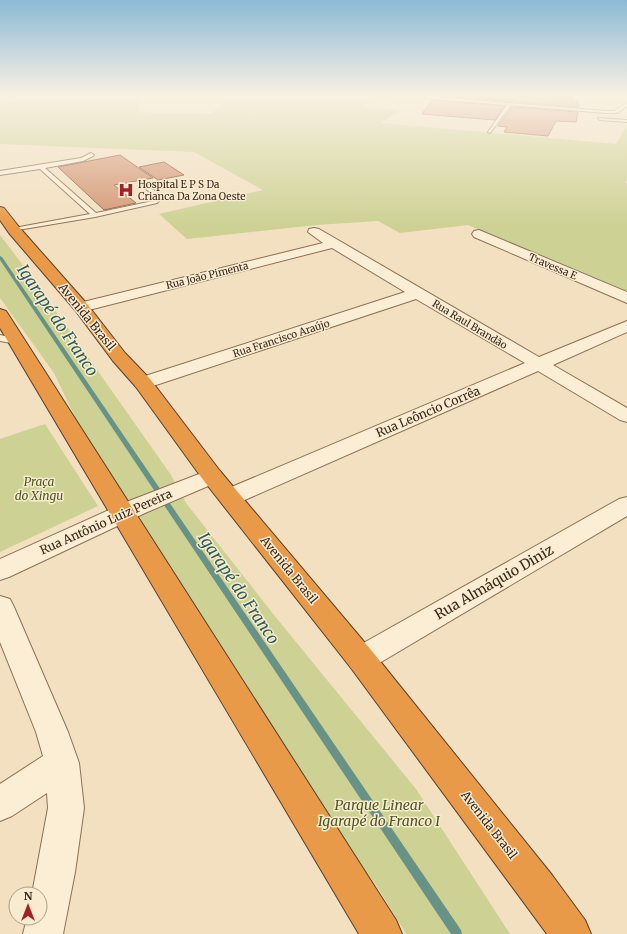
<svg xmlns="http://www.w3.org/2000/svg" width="627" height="934" font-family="Merriweather,serif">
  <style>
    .green { fill: #cdd193 }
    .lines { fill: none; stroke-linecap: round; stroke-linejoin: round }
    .stream { fill: #699286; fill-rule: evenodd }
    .building { fill: #d39672; stroke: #8e573a }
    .lane-casing { stroke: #8c7056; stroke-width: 2 }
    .street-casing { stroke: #8c7056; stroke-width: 2 }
    .highway-casing { stroke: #5a3e2b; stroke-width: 2 }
    .lane { fill: #fceed4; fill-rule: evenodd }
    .street { fill: #fceed4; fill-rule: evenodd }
    .highway { fill: #e99a48; fill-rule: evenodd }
    .labels { text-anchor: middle; stroke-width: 3; stroke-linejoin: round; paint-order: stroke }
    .far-poi-label { font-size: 10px; fill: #3b291c; stroke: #f8ebd0; text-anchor: start }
    .far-street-label { font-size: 10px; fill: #3b291c; stroke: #f8ebd0 }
    .street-label { font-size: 12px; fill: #3b291c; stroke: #f8ebd0 }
    .park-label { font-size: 12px; font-style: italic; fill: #4d5920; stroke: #f8ebd0 }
    .near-street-label { font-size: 14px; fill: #3b291c; stroke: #f8ebd0 }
    .near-park-label { font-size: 14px; font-style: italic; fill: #4d5920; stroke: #f8ebd0 }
    .near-water-label { font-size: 16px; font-style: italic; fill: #2a5c56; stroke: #f8ebd0 }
  </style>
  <rect width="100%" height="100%" fill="#f2e0c0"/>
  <!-- green -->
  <path class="green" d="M9 96H140L139 112 211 114 224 101 245 96H399L361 106 399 111 381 123 616 144 627 125V180L625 183H627V291L468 225 400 233 378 221 316 225 187 239 159 214 263 190 194 152 0 144V104L15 102Z
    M0 235 31 276 171 475 186 503 274 615 416 789 510 934H406L378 888 315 802 201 621 139 516 122 493 76 419 54 373 0 298Z
    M45 424 98 506 0 552V439Z"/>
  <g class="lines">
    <!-- stream -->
    <path class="stream" d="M0 256 2 257 461 930 462 934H451L0 260Z"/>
  </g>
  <!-- building -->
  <path class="building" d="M443 96H573L571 100 579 101 577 104 579 105V107Z
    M432 100 504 106 495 120 422 114Z
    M512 107 578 112 576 122 556 121 548 136 504 132 507 127 498 126Z
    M120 155 153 178 114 185 136 203 104 210 58 167Z
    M164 162 184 175 158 180 139 167Z"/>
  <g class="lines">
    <defs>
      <path id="lane" d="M422 96 606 111H614L627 103V106L617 113H606L511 105 490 133 488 132 507 105 424 98Z
        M598 118 627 120V122L600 120Z
        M91 153 94 155 93 156 83 161 45 168 96 213 153 201 154 196 145 188 148 186 159 194 160 200 157 203 95 217 12 231V229L14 228 90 214 40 169 0 175V171L81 158Z
        M0 335 20 339 22 341 17 344 0 341Z"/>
      <path id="street" d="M314 228 319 229 539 357 627 321V332L553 365 627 408V422L620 420 538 371 238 503 230 505 222 503 218 497 222 491 525 363 416 299 150 387 143 389 136 387 134 383 136 379 405 292 332 248 81 312 75 310 73 307 75 304 323 243 308 232 309 229Z
        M479 230 627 292V303L474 237 472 234 474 231Z
        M212 469 220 471 223 476 220 481 145 513 9 577 0 580V559L129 501Z
        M627 497V516L371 668 361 672 351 668 346 659 351 650 619 499Z
        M0 596 10 599 14 607 68 732 79 763 84 808 75 872 63 934H23L27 918H40V894H32L48 808 47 793 12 816 0 821V784L43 756 36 732 0 642Z"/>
      <path id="highway" d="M0 207 4 208 19 227 87 304 125 353 150 379 220 471 371 650 552 875 585 920 591 934H547L351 668 204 481 136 387 113 361 75 310 9 233 0 220Z
        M0 309 6 311 8 314 396 920 402 934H359L0 328Z"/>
    </defs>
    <!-- lane casing -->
    <use href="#lane" class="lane-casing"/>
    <!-- street casing -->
    <use href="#street" class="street-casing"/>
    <!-- highway casing -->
    <use href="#highway" class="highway-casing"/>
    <!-- lane -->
    <use href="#lane" class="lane"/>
    <!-- street -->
    <use href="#street" class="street"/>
    <!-- highway -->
    <use href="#highway" class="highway"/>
  </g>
  <!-- sky -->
  <linearGradient id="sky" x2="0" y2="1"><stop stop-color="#8cbad5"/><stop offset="0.42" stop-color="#f9f1e3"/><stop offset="1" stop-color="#f9f1e3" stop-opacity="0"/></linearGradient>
  <rect width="627" height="227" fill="url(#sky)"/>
  <!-- icons -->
  <defs>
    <symbol id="hospital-bare" viewBox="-9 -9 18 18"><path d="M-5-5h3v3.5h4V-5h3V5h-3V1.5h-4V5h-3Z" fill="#a12128" stroke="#f8ebd0" stroke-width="2.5" paint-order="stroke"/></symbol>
  </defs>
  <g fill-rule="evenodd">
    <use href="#hospital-bare" x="115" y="179" width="22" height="22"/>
  </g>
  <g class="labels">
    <!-- far-poi labels -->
    <g class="far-poi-label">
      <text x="138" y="188">Hospital E P S Da<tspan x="138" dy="12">Crianca Da Zona Oeste</tspan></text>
    </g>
    <!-- far-street labels -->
    <g class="far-street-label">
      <text transform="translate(553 266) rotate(23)" y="4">Travessa E</text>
      <text transform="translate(207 275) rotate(-14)" y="4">Rua João Pimenta</text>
      <text transform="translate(470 324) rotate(31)" y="4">Rua Raul Brandão</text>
      <text transform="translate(281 338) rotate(-18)" y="4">Rua Francisco Araújo</text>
    </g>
    <!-- street labels -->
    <g class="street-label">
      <text transform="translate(87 317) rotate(51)" y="4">Avenida Brasil</text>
      <text transform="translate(428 412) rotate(-23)" y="4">Rua Leôncio Corrêa</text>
      <text transform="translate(106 522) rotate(-24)" y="4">Rua Antônio Luiz Pereira</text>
      <text transform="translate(289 570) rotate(51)" y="4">Avenida Brasil</text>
      <text transform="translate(489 825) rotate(52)" y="4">Avenida Brasil</text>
    </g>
    <!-- park labels -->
    <g class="park-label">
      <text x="39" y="486">Praça<tspan x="39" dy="14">do Xingu</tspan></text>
    </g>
    <!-- near-street labels -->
    <g class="near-street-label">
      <text transform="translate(494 582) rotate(-30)" y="5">Rua Almáquio Diniz</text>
    </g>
    <!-- near-park labels -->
    <g class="near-park-label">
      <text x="379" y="810">Parque Linear<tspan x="379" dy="16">Igarapé do Franco I</tspan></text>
    </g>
    <!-- near-water labels -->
    <g class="near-water-label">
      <text transform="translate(58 320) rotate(56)" y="6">Igarapé do Franco</text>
      <text transform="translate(239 588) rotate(56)" y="6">Igarapé do Franco</text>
    </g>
  </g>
  <!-- north arrow -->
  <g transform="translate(28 906)"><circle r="19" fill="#f8ebd0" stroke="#ac9d88"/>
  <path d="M0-3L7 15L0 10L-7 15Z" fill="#a12128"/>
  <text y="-6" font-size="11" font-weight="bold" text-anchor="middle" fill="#3b291c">N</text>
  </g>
</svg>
